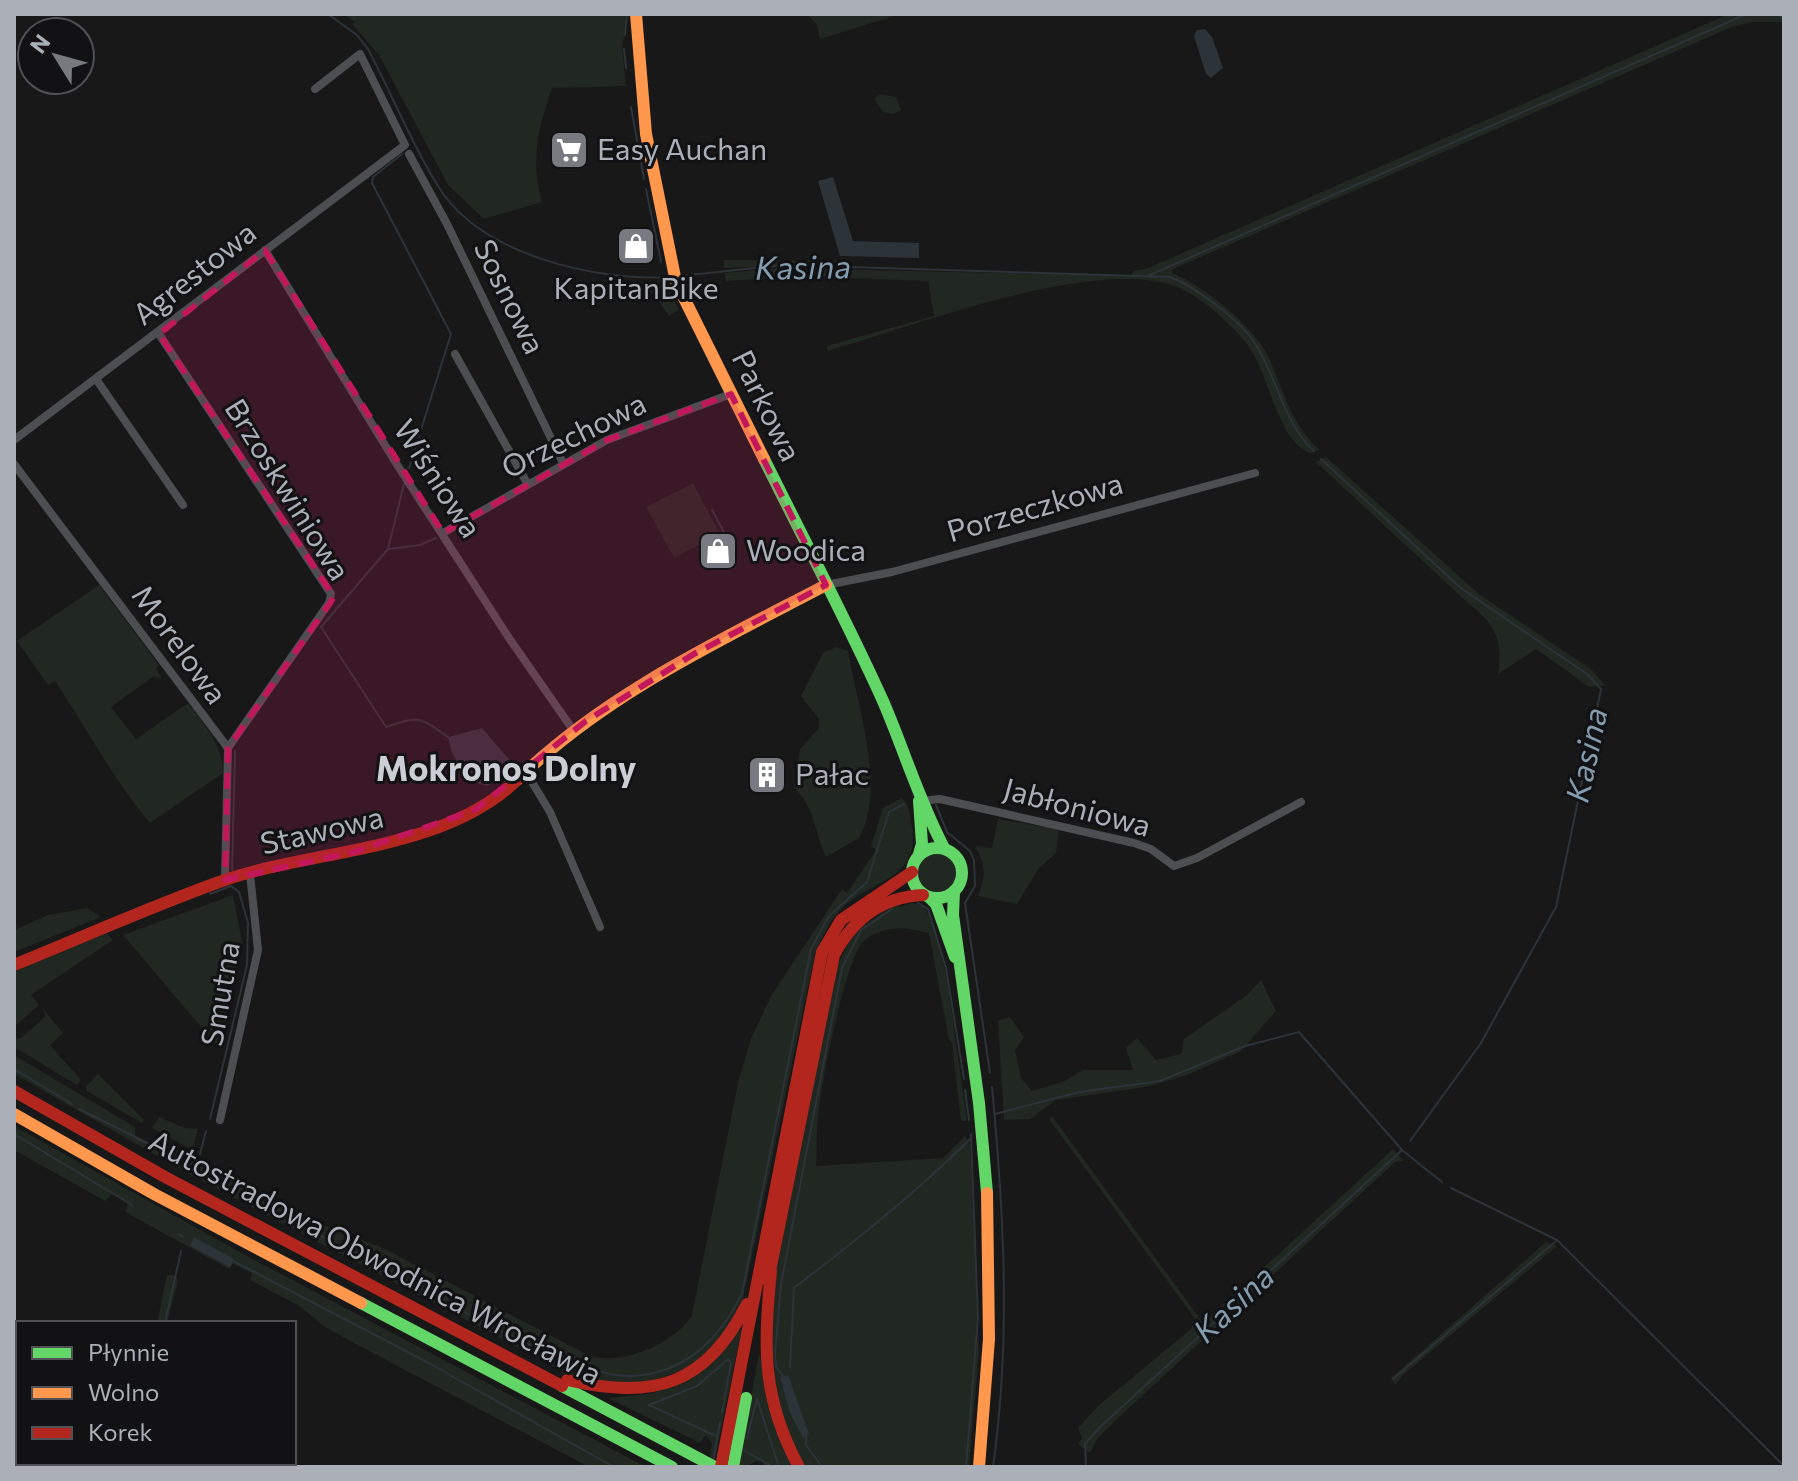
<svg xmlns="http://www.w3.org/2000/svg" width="1798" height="1481" font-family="Commissioner,sans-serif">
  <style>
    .green { fill: #212721 }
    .water { fill: #2c3339 }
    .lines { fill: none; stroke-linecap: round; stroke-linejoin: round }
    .stream { stroke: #2c3339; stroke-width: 2 }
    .street { stroke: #4d4e51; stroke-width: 8 }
    .fast { stroke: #63d668; stroke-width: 12 }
    .slow { stroke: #ff974d; stroke-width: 12 }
    .jam { stroke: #b3261e; stroke-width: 12 }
    .marked { fill: #c2185b; fill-opacity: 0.2; stroke: #c2185b; stroke-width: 6; stroke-dasharray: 16 10; stroke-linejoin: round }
    .labels { text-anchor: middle; stroke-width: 6; stroke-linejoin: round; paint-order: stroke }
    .poi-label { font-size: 30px; fill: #aaafb8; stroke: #121214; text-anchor: start }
    .street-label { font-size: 30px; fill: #aaafb8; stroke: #121214 }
    .water-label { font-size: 32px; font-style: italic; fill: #849cb0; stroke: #121214 }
    .quarter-label { font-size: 34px; font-weight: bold; fill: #cbced4; stroke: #121214 }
  </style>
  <rect width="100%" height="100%" fill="#181818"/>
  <!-- green -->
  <path class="green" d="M343 14H629L622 46 626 86 552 88C538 131 530 157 542 202L484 219 448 185 379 55 352 24 355 22Z
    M807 14H901L820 39 817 25Z
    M1729 14H1784V22H1753L1732 27 1173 269 1172 273C1204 286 1254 326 1269 358 1283 390 1292 426 1320 450L1310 453C1276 440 1269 371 1247 344 1230 323 1197 292 1171 285 1088 259 913 326 828 351L826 346 934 316 928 281 799 276 726 281 725 273 782 268 1132 276 1133 271 1148 268Z
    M880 94 896 97 901 110 893 114 883 112 874 99Z
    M724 260 838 261V264L724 268Z
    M664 280 679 310 669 316 655 296 639 283Z
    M1326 457 1479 594 1591 669 1605 685 1589 687 1536 649 1498 674C1504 638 1493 623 1469 604L1316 462Z
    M693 483 720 534 674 558 646 507Z
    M99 585 159 665 156 669 162 678 154 676 111 707 136 739 188 703C204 725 223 744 223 773L150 823C113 780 87 728 55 681L48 685 17 641Z
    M836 647 848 651C857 705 887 789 859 838L826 857C814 832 815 806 794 788L800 749 819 728V719L801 696 823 653Z
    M902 798C910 805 910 816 912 827 921 880 869 880 840 910 829 921 822 939 815 953L742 1304 727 1333 692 1367 633 1387 570 1375 189 1174 14 1074V1055L135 1127V1135L152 1144 156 1139 160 1141 247 1189 245 1195 383 1248 588 1355C620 1367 676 1343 692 1315L739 1078 751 1039 771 996 842 889 847 893 876 850 871 846 883 808Z
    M998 819 1059 829 1056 853 1039 868 1017 904 978 896C986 875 986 866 975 846L992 848Z
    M918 873a19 19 0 1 1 38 0a19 19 0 1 1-38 0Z
    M233 895 242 942 219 1048 123 935Z
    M897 903 899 907 913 903 924 906 935 927 947 979 967 1121H961L952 1043 949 1040 929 933C905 928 887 924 865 940 846 954 820 1089 818 1117 816 1133 817 1150 816 1166L943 1158 965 1136 970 1145 979 1353 969 1467H805L784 1429 769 1364 777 1264 835 970 854 932Z
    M87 908 101 917 14 952V930L48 915Z
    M107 933 113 940 31 995 39 1005 14 1027V972Z
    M1261 980 1276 1011 1241 1051 1187 1075 1145 1087 1056 1100 1030 1119 1004 1120 998 1021 1010 1017 1024 1037 1015 1050 1021 1078 1032 1091 1065 1081 1083 1070H1133L1126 1048 1137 1038 1156 1060 1181 1054 1184 1039 1247 995Z
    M42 1008 63 1033 50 1045 81 1080 77 1085 14 1047V1039L21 1038 46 1016Z
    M98 1074 144 1120 142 1123 87 1091 86 1086Z
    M1052 1116 1203 1323 1393 1149 1404 1161 1395 1162 1115 1421 1097 1439 1090 1453 1078 1444 1082 1438 1078 1428 1098 1406 1191 1329 1195 1319 1049 1119Z
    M159 1117 185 1128 198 1129 192 1150 152 1128Z
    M14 1126 247 1256 646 1467H589L354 1343 322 1325 301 1307 250 1280 252 1273 233 1264 229 1269 125 1212 128 1204 112 1194 105 1201 14 1150Z
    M1546 1242 1557 1246 1403 1375 1395 1385 1391 1378Z
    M167 1275H175L178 1281 167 1323H157Z
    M742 1328 713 1467H708L712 1444 706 1435 700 1443 608 1398 655 1393Z
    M759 1354 795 1467H762L764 1462 756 1461 747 1467H738Z"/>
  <!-- water -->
  <path class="water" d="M1205 29 1212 37 1223 68 1211 78 1206 74 1194 36 1197 30Z
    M833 177 853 241 919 243V258L840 256 818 181Z
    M482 728 514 765 488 786 467 781 452 753 448 737Z
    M194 1237 234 1259 230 1267 190 1246Z
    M788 1375 809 1434 803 1438 790 1413 780 1377Z"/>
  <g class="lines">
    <!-- stream -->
    <path class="stream" d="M328 14 357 35 368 49C392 94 411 143 438 186 480 255 595 281 669 277
      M1777 15 1784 17
      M625 35 627 14
      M624 49 626 68
      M631 107 644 179
      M402 154 373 177 372 183 451 334 409 468
      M646 189 661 262
      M1150 275 1747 14
      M680 276 784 265 1170 277C1194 286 1241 321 1254 342 1278 378 1282 421 1314 451
      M1321 459 1462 589 1587 674 1601 689 1556 907 1481 1043 1410 1141
      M404 484 388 549 321 627 386 727C419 716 419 716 448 737
      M712 510 732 547
      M389 549 420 545 436 538
      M936 805 947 832 970 851 974 860 975 886 965 903 990 1073
      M232 870 235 751
      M918 903 928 909 946 968 964 1079
      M14 1069 72 1104
      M992 1087C1004 1215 1011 1339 993 1467
      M965 1090 969 1120
      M79 1109 155 1147
      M995 1114 1079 1092 1160 1081 1245 1046 1299 1032 1402 1150 1442 1182
      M210 1119 247 965 248 923 239 892 231 886 210 894
      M14 1134 132 1205
      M200 1154 206 1131
      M196 1173 198 1164
      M1451 1188 1557 1240 1784 1466
      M241 1194C273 1217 315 1232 350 1250 411 1281 570 1379 632 1376 686 1373 720 1339 742 1293L811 949 829 916 867 882 889 812 904 804
      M179 1234 183 1237
      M233 1261 425 1361 614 1467
      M165 1323 181 1251
      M790 1367 794 1288C855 1241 916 1193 971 1138V1134
      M783 1376 776 1367 775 1354 781 1284 842 968 861 930 892 909
      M1393 1379 1556 1241
      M806 1435V1445L822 1467
      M718 1437 649 1405 697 1386 728 1359 731 1362 722 1412
      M747 1438 757 1399 779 1467
      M744 1450 773 1467
      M714 1458 720 1422
      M117 1467 120 1463
      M966 1467 978 1318 971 1138
      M1086 1467 1085 1444 1099 1428 1401 1151"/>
    <!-- street -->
    <path class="street" d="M409 154 447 224 563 463
      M265 250 396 463 509 638 573 730
      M159 334 331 594 329 603 228 748
      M455 354 527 483
      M96 379 183 505
      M14 440 405 145 360 54 315 89
      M14 464 228 748 225 880
      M443 533 607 440 731 394
      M826 585 892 572 1255 473
      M526 772 550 812 600 927
      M919 801 940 799 1134 843 1151 849 1174 866 1197 858 1301 802
      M220 1120 258 950 250 874"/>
    <!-- fast -->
    <path class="fast" d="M764 459C804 540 846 619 883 701 905 752 918 798 944 848
      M919 801 922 844 919 854
      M912 873a25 25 0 1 1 50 0a25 25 0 1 1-50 0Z
      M954 891 953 915 979 1103 987 1193
      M930 898 936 904 955 957
      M361 1303 672 1467
      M562 1386 715 1467
      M733 1467 746 1398"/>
    <!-- slow -->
    <path class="slow" d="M636 14 646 134 676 282 764 459
      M517 780C605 694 719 641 826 585
      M14 1114 154 1194 361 1303
      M979 1467 989 1339 987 1193"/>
    <!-- jam -->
    <path class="jam" d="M14 965C83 937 152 906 222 881 313 849 443 852 517 780
      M14 1091 165 1177 562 1386
      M771 1271C763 1346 762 1399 799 1467
      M768 1281 834 955C853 919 882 897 923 895
      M567 1380C653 1400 706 1386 747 1304
      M721 1467 822 952 841 920 912 872"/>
  </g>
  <!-- marked area -->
  <path class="marked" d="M265 250 443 533 607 440 731 394 826 585 694 654 586 721 475 810 355 852 225 880 228 748 334 597 159 334Z"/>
  <!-- icons -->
  <defs>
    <symbol id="supermarket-square" viewBox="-11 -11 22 22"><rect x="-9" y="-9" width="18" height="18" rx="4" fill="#777a80" stroke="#121214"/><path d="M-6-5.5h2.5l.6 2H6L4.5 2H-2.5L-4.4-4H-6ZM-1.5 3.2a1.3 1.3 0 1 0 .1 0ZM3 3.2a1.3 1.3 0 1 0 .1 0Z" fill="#fff"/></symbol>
    <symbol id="shop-square" viewBox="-11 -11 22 22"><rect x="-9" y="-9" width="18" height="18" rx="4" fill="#777a80" stroke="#121214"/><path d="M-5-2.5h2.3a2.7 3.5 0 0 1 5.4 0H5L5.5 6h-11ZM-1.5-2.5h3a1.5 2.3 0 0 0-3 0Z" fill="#fff"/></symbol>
    <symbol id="building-square" viewBox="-11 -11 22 22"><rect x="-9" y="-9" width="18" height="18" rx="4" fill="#777a80" stroke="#121214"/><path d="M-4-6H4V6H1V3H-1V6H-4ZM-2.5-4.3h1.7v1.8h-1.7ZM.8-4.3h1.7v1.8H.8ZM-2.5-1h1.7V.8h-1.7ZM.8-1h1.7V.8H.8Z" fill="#fff"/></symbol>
  </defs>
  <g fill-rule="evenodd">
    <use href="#supermarket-square" x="547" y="128" width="44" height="44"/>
    <use href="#shop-square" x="614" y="224" width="44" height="44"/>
    <use href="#shop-square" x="696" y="529" width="44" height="44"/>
    <use href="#building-square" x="745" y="753" width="44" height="44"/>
  </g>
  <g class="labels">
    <!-- poi labels -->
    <g class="poi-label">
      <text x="597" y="160">Easy Auchan</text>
      <text x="636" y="299" text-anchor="middle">KapitanBike</text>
      <text x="746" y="561">Woodica</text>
      <text x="795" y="785">Pałac</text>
    </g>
    <!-- street labels -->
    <g class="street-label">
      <text transform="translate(195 274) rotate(-38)" y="10">Agrestowa</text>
      <text transform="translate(509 297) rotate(64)" y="10">Sosnowa</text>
      <text transform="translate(766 406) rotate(64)" y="10">Parkowa</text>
      <text transform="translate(574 436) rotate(-26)" y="10">Orzechowa</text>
      <text transform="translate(437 479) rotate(57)" y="10">Wiśniowa</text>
      <text transform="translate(287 490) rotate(58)" y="10">Brzoskwiniowa</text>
      <text transform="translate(1035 508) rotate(-16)" y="10">Porzeczkowa</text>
      <text transform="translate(179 645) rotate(54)" y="10">Morelowa</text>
      <text transform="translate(1077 808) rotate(15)" y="10">Jabłoniowa</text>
      <text transform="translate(322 831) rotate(-13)" y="10">Stawowa</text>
      <text transform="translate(221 994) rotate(-80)" y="10">Smutna</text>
      <text transform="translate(375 1258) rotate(28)" y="10">Autostradowa Obwodnica Wrocławia</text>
    </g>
    <!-- water labels -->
    <g class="water-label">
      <text transform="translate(803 268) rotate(-1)" y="11">Kasina</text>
      <text transform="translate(1587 755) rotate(-78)" y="11">Kasina</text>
      <text transform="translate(1234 1304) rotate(-43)" y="11">Kasina</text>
    </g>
    <!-- quarter labels -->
    <g class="quarter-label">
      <text x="506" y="781">Mokronos Dolny</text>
    </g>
  </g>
  <!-- border -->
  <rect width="1798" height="1481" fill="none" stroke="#aaafb8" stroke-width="32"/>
  <!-- legend -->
  <rect x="16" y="1321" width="280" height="144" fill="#121214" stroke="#4f5156" stroke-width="2"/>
  <rect x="32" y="1347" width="40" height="12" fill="#63d668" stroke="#4f5156" stroke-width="2"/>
  <text x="88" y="1361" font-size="24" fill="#aaafb8">Płynnie</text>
  <rect x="32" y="1387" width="40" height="12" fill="#ff974d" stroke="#4f5156" stroke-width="2"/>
  <text x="88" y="1401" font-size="24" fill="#aaafb8">Wolno</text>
  <rect x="32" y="1427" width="40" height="12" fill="#b3261e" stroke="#4f5156" stroke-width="2"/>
  <text x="88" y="1441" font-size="24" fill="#aaafb8">Korek</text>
  <!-- north arrow -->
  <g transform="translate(56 56) rotate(307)"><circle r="38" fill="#121214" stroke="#4f5156" stroke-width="2"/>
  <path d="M0-6L14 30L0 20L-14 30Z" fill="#777a80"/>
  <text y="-12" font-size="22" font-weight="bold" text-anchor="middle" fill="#aaafb8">N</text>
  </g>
</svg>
